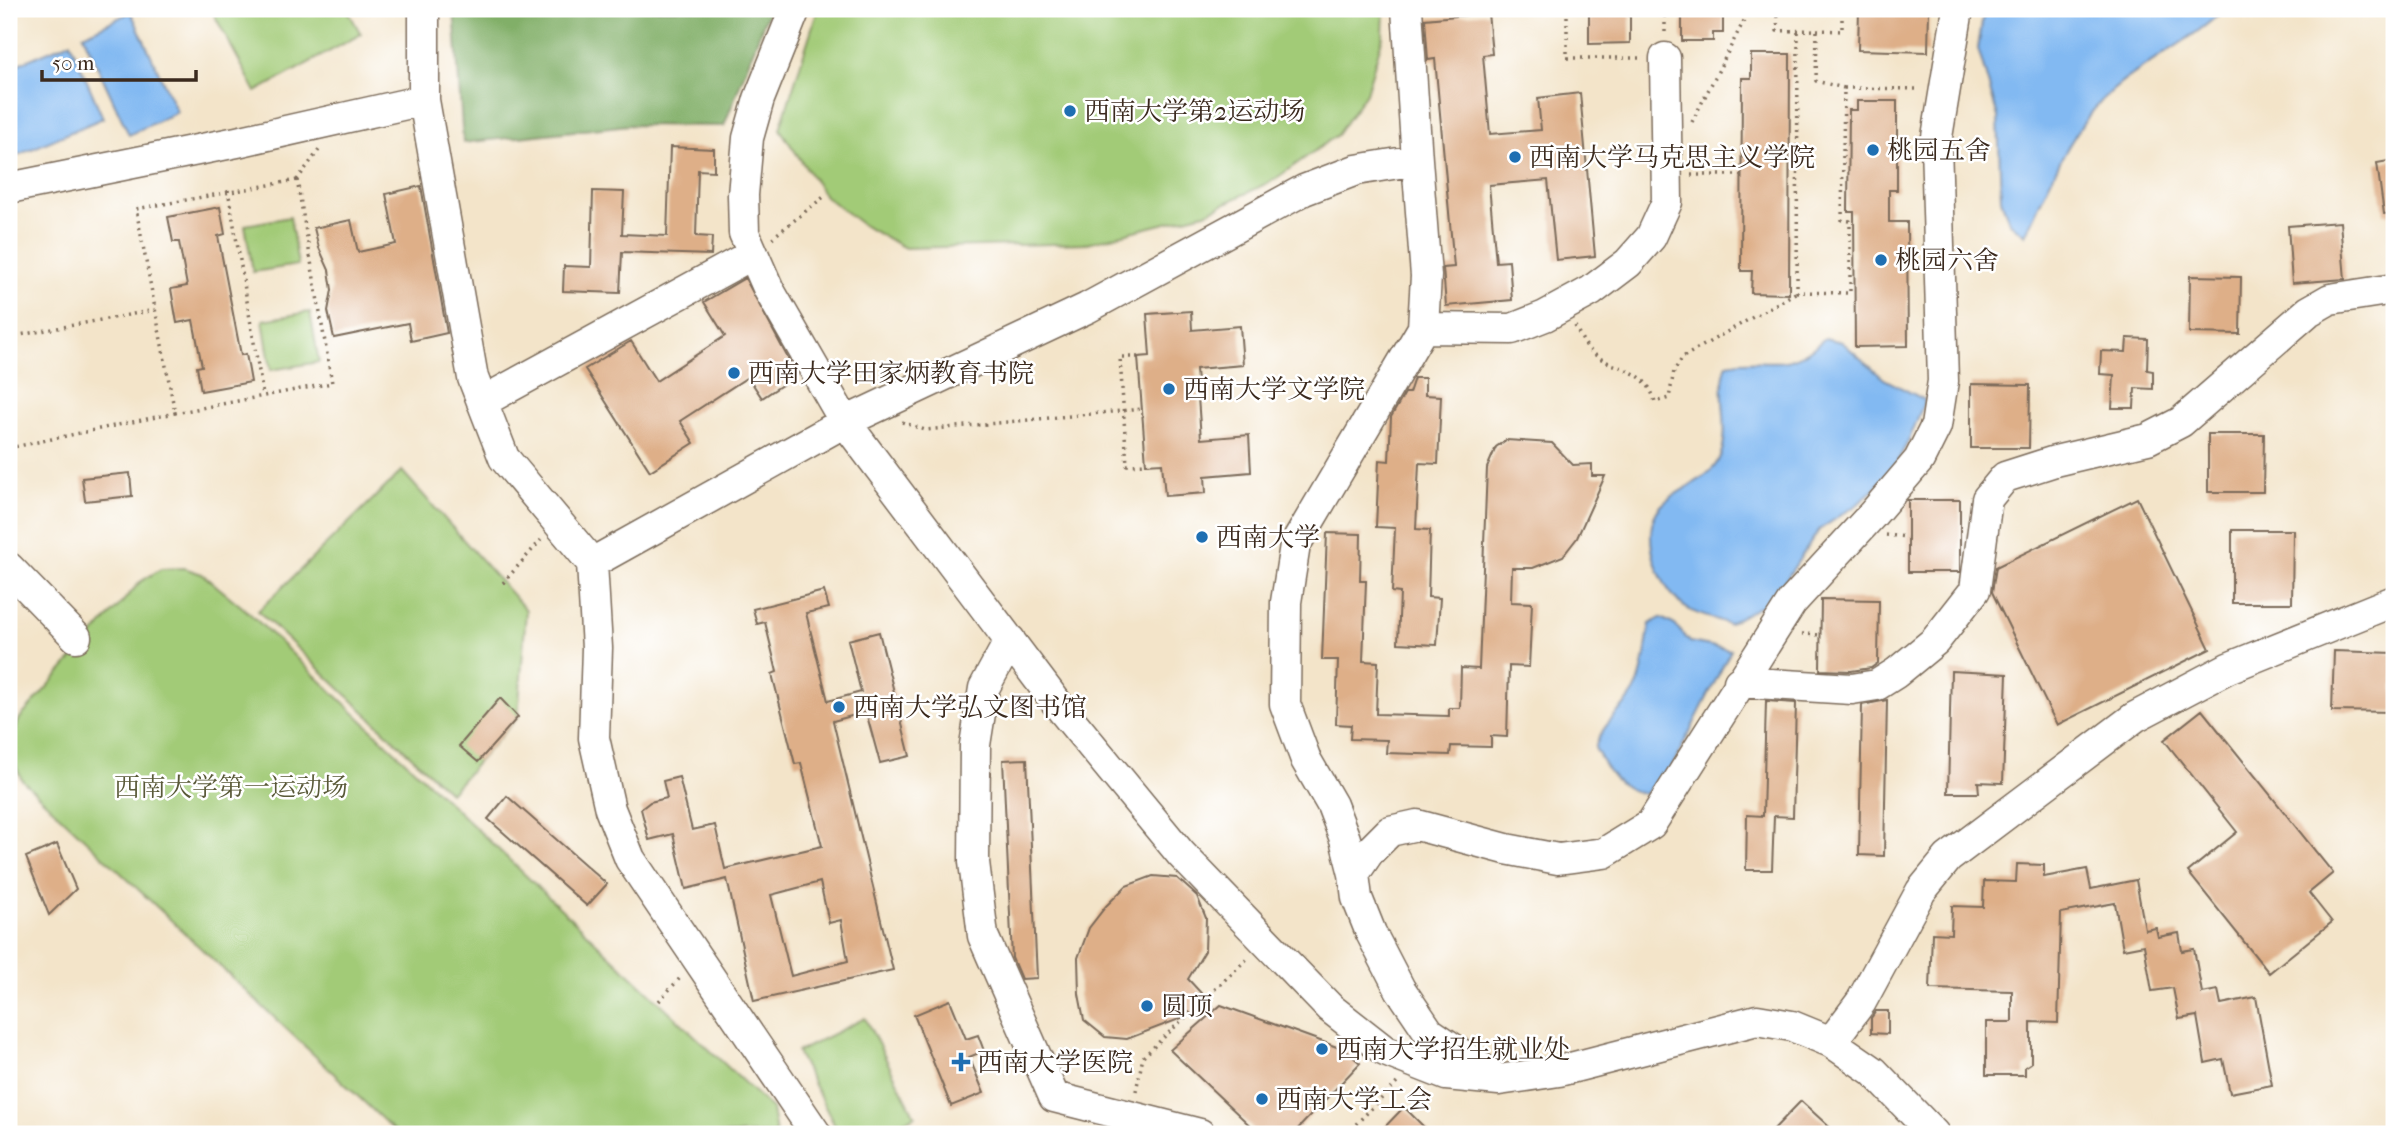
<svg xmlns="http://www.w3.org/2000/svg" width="2403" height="1143" font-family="'IM FELL French Canon','Noto Serif SC',serif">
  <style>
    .green { fill: #a2cb77; stroke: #6e7a4a; stroke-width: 2 }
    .forest { fill: #81af68; stroke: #5e6c43; stroke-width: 2 }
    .water { fill: #82b9f2; stroke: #5e7288; stroke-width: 2 }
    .building { fill: #deaf88; fill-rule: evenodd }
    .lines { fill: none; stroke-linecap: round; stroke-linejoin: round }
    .minor-casing { stroke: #7b6b5a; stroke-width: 33 }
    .path { stroke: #7b6b5a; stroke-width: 3.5; stroke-dasharray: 2 5; stroke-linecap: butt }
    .minor { stroke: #fff; stroke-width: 30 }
    .poi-dot { fill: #1f6fb2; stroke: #fff; stroke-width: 2.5 }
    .labels { text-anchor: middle; stroke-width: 5; stroke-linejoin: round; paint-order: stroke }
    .poi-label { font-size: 26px; fill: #3b2a1e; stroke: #fff; text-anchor: start }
    .park-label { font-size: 26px; fill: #5a5a39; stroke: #fff }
  </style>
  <rect width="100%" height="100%" fill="#fff"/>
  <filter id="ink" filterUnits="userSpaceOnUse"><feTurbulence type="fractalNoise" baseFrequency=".0143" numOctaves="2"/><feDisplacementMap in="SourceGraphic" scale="14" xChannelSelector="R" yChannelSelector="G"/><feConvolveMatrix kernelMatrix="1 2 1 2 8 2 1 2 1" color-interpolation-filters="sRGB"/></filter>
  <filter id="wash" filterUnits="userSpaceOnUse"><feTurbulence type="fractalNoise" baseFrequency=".00686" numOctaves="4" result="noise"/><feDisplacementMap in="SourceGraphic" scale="28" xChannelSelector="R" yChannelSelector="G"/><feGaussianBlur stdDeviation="1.57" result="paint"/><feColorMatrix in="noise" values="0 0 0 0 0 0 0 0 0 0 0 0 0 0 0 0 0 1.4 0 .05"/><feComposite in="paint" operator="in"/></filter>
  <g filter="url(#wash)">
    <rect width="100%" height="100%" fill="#f3e4c9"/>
    <!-- green -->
    <path class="green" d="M211 9H347L361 34 256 92Z
      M818 9H1384L1383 36 1366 93 1337 135 1274 180 1205 213 1088 243 905 248 864 226 825 196 780 129Z
      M290 217 298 265 253 272 245 225Z
      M310 312 319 362 271 370 263 320Z
      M402 471 526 610 518 717 450 793 258 611Z
      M184 568 202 574 247 611 772 1109 776 1134H398L22 780C11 758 10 741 20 718L140 582 161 569Z
      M865 1018 915 1116 878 1134H839L797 1052Z"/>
    <!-- forest -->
    <path class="forest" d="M454 9H769L724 126 629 125 463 143Z"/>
    <!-- water -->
    <path class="water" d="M1984 9H2224C2196 38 2151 59 2119 85 2073 121 2050 183 2025 235L2009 222 2001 199 1998 117 1978 49Z
      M131 12 177 112 129 135 83 35Z
      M70 42 103 118 9 159V68Z
      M1825 338 1842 342 1884 379 1925 400 1909 440 1891 473 1858 504 1819 530 1773 599 1728 624C1715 618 1699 616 1688 609 1660 593 1637 532 1661 506 1677 488 1709 481 1719 459 1733 428 1715 395 1727 364 1775 355 1784 376 1825 338Z
      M1661 618 1675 625 1690 642 1731 650 1671 769 1645 794C1617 789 1608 772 1595 748 1604 718 1628 709 1638 684 1645 667 1646 643 1650 624Z"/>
    <g id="blocks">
      <!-- building -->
      <path class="building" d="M1589 9H1630V43L1589 44Z
        M1682 9H1723V33H1713V41H1682Z
        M1859 9H1929L1928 52 1858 50Z
        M1488 13 1492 54 1483 55 1490 134 1541 130 1538 98 1580 93 1595 256 1556 260 1548 180 1489 185 1496 262 1509 261 1512 300 1446 306 1443 268 1454 267 1435 59 1428 60 1425 19Z
        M1751 54H1790L1789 294 1751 293 1752 271H1741L1742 78H1751Z
        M1857 101H1897V190H1889V222H1907L1908 346 1855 347 1854 212H1848L1849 110H1857Z
        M670 147 714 149V171L698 170 696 236 712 237 711 255 622 252 620 293 563 291 564 266 591 267 593 191 624 192 622 234 667 236Z
        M2394 160V213L2384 214 2377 163Z
        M421 186 447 333 411 341 408 323 334 338 328 311 332 290 329 270 319 248 314 228 351 220 358 252 396 244 386 194Z
        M220 207 225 234 218 236 241 355 246 354 251 382 201 391 197 367 202 366 193 320 177 323 171 289 187 286 179 242H173L168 217Z
        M2340 222 2345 279 2292 283 2288 226Z
        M2190 276 2241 277 2240 334 2189 333Z
        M745 278 797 375 762 398 748 377 680 421 694 443 650 471 585 369 631 341 656 381 725 336 704 302Z
        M1191 311 1192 330 1240 326 1243 365 1196 369 1201 439 1249 435 1251 472 1205 476 1206 493 1165 496 1162 463 1146 464 1138 357 1150 356 1147 314Z
        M2127 338 2148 339 2147 370 2153 371V389L2135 388 2134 408H2112L2114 375 2100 374 2101 351 2126 352Z
        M1414 378H1425V395L1441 396 1438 464 1419 463 1416 529 1430 530 1428 597 1440 598 1437 645 1398 643 1400 593 1392 592 1395 528 1376 527 1379 460 1389 461 1391 417 1405 393H1409Z
        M1971 384 2030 385 2029 448H1971Z
        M2208 434H2264L2263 492H2208Z
        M1506 440 1552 443 1573 465 1592 464V476H1605L1577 538 1563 556 1533 568H1512L1511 602 1532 603 1529 667 1509 666 1507 737 1491 736V747L1451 746 1450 755 1386 753 1387 740 1350 739 1351 725 1336 724 1338 660H1322L1327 533 1361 534 1360 581H1366L1363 661 1378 662 1376 714 1449 716V708H1460L1461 668 1479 669 1487 468 1496 447Z
        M130 473 132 496 85 501 82 478Z
        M2137 498 2210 649 2057 725 1992 592 1996 567Z
        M1908 500H1960V572H1908Z
        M2232 530H2293L2292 603H2232Z
        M824 591 829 608 806 613 828 701 861 692 848 640 879 632 910 756 880 763 866 712 833 721 893 970 754 1001 727 879 686 889 673 834 649 840 641 809 650 802 667 798 663 781 679 777 692 830 715 825 725 869 822 846 801 763 795 764 772 674 777 672 765 622 757 624 753 609ZM820 882 829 923 841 920 848 961 791 976 771 895Z
        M1821 599 1879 600 1878 663 1871 668 1851 671 1820 670Z
        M2334 651 2394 653V712L2332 711Z
        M1951 671 2007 674 2003 783 1978 782 1979 793H1948Z
        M500 698 518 717 478 762 459 746Z
        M1887 700 1884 856 1859 855 1862 705Z
        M1766 701 1796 703 1793 817 1774 816 1772 870H1746L1747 815 1763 816Z
        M2202 710 2333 873 2309 893 2332 922 2269 973 2188 872 2237 832 2164 740Z
        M1027 759 1037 978 1021 979 1012 958 1003 760Z
        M507 796 607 884 587 906 488 819Z
        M57 844 76 889 49 915 26 857Z
        M2017 864 2044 865V877L2087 869 2091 889 2136 880 2145 930 2156 928 2158 937 2179 933 2182 951 2194 949 2202 993 2218 990 2221 1004 2256 997 2272 1085 2230 1093 2223 1059 2205 1063 2197 1016 2179 1019 2173 988 2152 991 2144 945 2123 949 2115 903 2061 913 2058 1023 2031 1022V1063L2025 1067V1075H1986V1022H2012V991L1930 989 1932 933 1951 934 1952 906 1983 907 1984 881 2016 882Z
        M1153 876 1177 878 1197 896 1206 918 1205 951 1188 979 1213 1006 1127 1039 1105 1037 1084 1020 1079 994 1078 958 1089 928 1106 906 1126 886Z
        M950 1000 966 1039 978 1035 984 1051 969 1057 984 1093 951 1106 914 1015Z
        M1221 1005 1345 1050 1360 1063 1293 1134H1259L1170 1050Z
        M1876 1011H1888V1034L1871 1033V1018Z
        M1801 1101 1837 1134H1769Z
        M1404 1107 1431 1134H1378Z"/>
    </g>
  </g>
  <g filter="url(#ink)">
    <use href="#blocks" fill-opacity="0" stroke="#7b6b5a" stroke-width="2"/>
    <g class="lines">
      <defs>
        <path id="minor" d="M424 9V100L473 378 504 458 592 563 597 648 594 738 610 809 630 859 816 1134
          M795 9 759 99 748 138 743 195 744 233 769 290 845 422 1059 706 1181 854 1330 1008 1385 1051 1446 1075 1499 1080 1559 1071 1757 1020 1792 1026 1831 1042 1873 1071 1934 1134
          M9 188 237 142 424 100
          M1423 328 1512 329 1545 316 1591 291 1628 263 1651 237 1667 202 1665 58
          M482 402 753 254
          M592 563 845 422 1087 308 1304 190 1356 170 1417 160 1407 9
          M9 568 76 637
          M1010 640 984 688 975 745 974 862 983 936 1054 1097 1200 1134
          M1739 682 1852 689 1877 685 1896 673 1935 641 1975 590 1987 499 2005 477 2055 461 2148 439 2181 422 2309 311 2330 299 2394 289
          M1354 874 1345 839 1332 805 1306 760 1285 704 1286 602 1295 545 1423 328 1426 276 1417 160
          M1831 1042 1861 1002 1921 891 1948 858 2135 717 2228 668 2394 601
          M1496 1078 1429 1032 1400 989 1371 933 1357 898 1354 874 1369 852 1390 831 1417 825 1506 849 1558 859 1604 853 1651 824 1792 602 1872 515 1919 460 1936 426 1943 381 1936 143 1958 9"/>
      </defs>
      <!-- minor casing -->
      <use href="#minor" class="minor-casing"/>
      <!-- path -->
      <path class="path" d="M1567 9V58H1642
        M1665 9V36
        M1778 9 1777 31 1817 30 1816 81 1844 88 1842 220 1850 221V293L1797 292 1798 30
        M1817 30 1842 31V9
        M1844 88 1919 89
        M1692 122 1750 9
        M1691 175H1741
        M297 180 332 383 175 413 136 209Z
        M297 180 319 150
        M228 190 263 395
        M772 238 825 196
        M1575 326C1579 333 1583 343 1589 349 1609 372 1646 364 1655 402L1669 398 1674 371 1683 357 1797 292
        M9 337 155 310
        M1138 357H1120L1127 465 1146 464
        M902 422 925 430 1142 409
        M9 448 175 413
        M1886 535 1908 537
        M503 583 541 540
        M1802 634 1821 635
        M659 1001 681 977
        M1136 1091 1143 1057 1249 957
        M1346 1134 1399 1081"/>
      <!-- minor -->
      <use href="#minor" class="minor"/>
    </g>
  </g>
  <!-- markers -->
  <g class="poi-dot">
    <circle cx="1070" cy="111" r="7"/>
    <circle cx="1873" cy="150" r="7"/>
    <circle cx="1515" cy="157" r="7"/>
    <circle cx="1881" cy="260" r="7"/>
    <circle cx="734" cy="373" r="7"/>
    <circle cx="1169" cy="389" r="7"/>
    <circle cx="1202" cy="537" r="7"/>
    <circle cx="839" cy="707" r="7"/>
    <circle cx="1147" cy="1006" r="7"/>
    <circle cx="1322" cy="1049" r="7"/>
    <path d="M957.5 1051.5h7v7h7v7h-7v7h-7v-7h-7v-7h7z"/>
    <circle cx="1262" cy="1099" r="7"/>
  </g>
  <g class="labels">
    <!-- poi labels -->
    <g class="poi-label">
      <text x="1084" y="120">西南大学第2运动场</text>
      <text x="1887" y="159">桃园五舍</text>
      <text x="1529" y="166">西南大学马克思主义学院</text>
      <text x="1895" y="269">桃园六舍</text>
      <text x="748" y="382">西南大学田家炳教育书院</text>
      <text x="1183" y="398">西南大学文学院</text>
      <text x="1216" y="546">西南大学</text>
      <text x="853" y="716">西南大学弘文图书馆</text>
      <text x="1161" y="1015">圆顶</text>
      <text x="1336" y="1058">西南大学招生就业处</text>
      <text x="977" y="1071">西南大学医院</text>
      <text x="1276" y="1108">西南大学工会</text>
    </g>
    <!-- park labels -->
    <g class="park-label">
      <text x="231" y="796">西南大学第一运动场</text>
    </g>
  </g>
  <!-- margin -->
  <rect width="2403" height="1143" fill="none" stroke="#fff" stroke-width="35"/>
  <!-- scale -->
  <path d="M42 70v10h154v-10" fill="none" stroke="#3b2a1e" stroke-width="3.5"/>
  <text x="52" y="70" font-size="21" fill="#3b2a1e" stroke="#ffffff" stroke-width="5" paint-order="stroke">50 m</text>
</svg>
